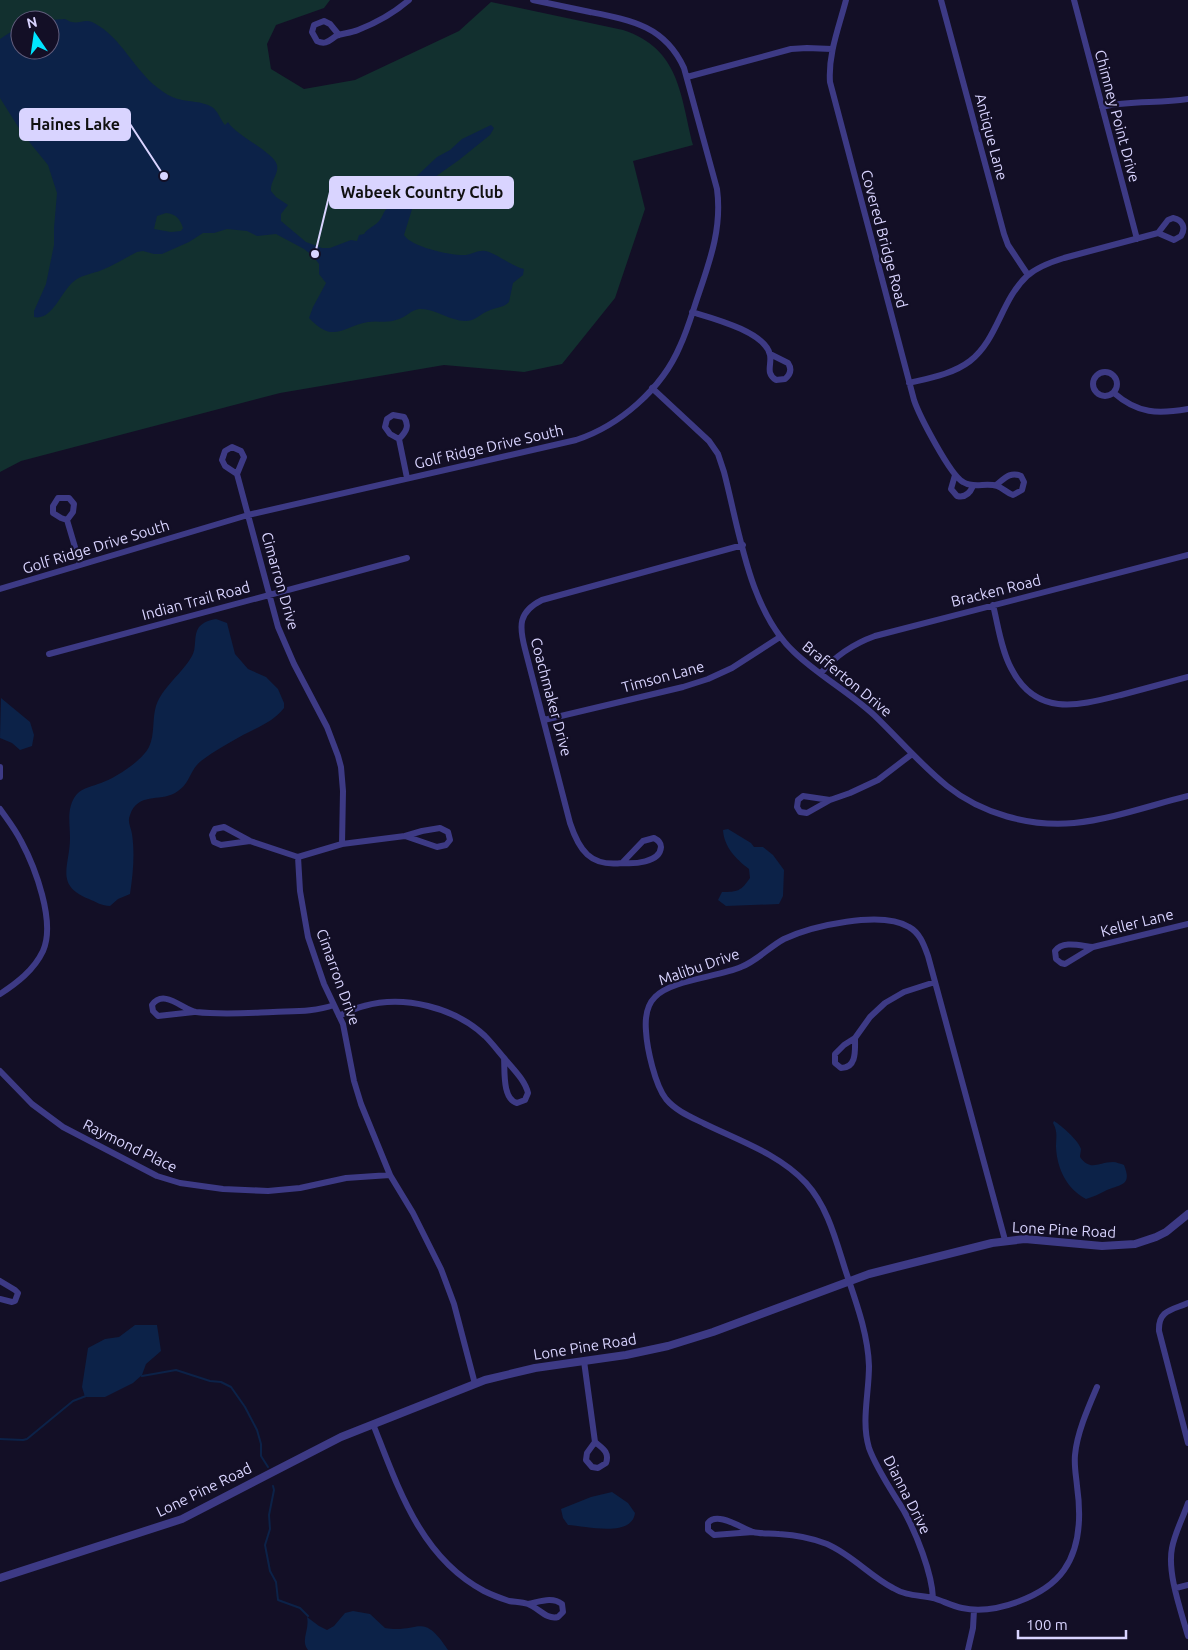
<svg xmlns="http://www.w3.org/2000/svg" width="1188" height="1650" font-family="Ubuntu,sans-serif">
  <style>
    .green { fill: #12302f; fill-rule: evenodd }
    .water { fill: #0c2248; fill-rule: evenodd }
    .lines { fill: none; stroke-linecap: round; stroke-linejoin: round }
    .stream { stroke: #0c2248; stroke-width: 2 }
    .minor { stroke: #3d3a85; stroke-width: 6 }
    .tertiary { stroke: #3d3a85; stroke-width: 8 }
    .labels { text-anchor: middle; stroke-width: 4.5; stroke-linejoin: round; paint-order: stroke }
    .street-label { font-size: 15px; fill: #d9d4ff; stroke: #130f26 }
    .leader { fill: none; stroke: #d9d4ff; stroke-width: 2 }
    .callout-dot { fill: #d9d4ff; stroke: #130f26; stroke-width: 2 }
    .callout { fill: #d9d4ff; stroke: #d9d4ff; stroke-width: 2 }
    .callout-label { font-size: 16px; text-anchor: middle; font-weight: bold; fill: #111 }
  </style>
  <rect width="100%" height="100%" fill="#130f26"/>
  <!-- green -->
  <path class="green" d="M0 0H330L324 8 276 25 267 44 271 69 304 89 355 80 459 31 491 2 623 30C680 49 680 94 693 145L633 161 645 209 615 298 562 364 524 372 444 365 280 393 21 461 0 472ZM20 20H50V50H20Z"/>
  <!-- water -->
  <path class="water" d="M65 19C68 20 70 22 72 22 80 24 85 18 94 23 122 38 134 70 158 88 164 93 171 97 178 99 189 102 202 101 212 107 218 111 220 119 225 125L228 122C235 135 274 152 277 165 279 174 270 181 271 191L276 197 288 205 281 214V221L306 242 322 248H330L351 240 357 241 359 235 364 234C367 229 371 228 376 224 388 214 379 205 401 209 405 202 401 196 403 189L437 157 450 150 462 139 491 125 494 128 490 135 459 160 411 194 413 206 404 235C411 247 452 256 466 255 472 254 479 250 485 251 495 252 512 267 524 269L523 275 513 283 509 302C503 308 496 307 488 311 482 313 478 318 472 320 454 325 437 308 419 309 411 310 406 317 399 319 386 324 379 320 368 322 341 327 334 344 309 318L313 307 326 283 319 274V264L313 256 304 249 276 234 257 236 247 231 227 229 214 233H203L189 242 162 254H154L143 251 137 252C125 258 114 265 102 270 92 274 80 275 73 282 61 292 52 321 34 317V311L46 284 54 245V228L57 193 48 165 22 133 0 98V39L20 26V50H50V20ZM166 213C176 214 180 219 183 228L181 231 171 232 154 229 157 216Z
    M216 619 227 623 235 654 248 669 266 677 278 689 284 703V708C273 722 258 727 243 735 229 743 214 751 201 761 188 772 191 784 175 793 159 802 138 792 130 815 127 822 131 827 132 834 135 854 133 874 130 894L118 899 110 906C102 906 96 902 89 899 54 885 70 866 70 838 70 823 66 807 77 794 82 788 93 786 101 783 115 778 142 761 149 747 155 734 152 719 156 706 163 686 182 674 192 656 197 648 193 635 199 627 204 622 209 620 216 619Z
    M1 698 30 722 34 735 32 746 20 750 12 743 0 738Z
    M728 829 751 843 754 847H763L773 855 784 870 783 896 779 904 726 906 718 900 722 892C738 892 741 891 750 878L749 869C736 859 724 847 723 830Z
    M1054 1121C1061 1125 1079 1141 1081 1149 1081 1150 1080 1156 1080 1157 1091 1172 1098 1162 1113 1162 1116 1162 1121 1164 1124 1165 1133 1187 1119 1184 1105 1191 1099 1194 1093 1197 1086 1199 1067 1189 1057 1169 1056 1147 1056 1137 1058 1132 1053 1123Z
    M135 1325H157L161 1351 146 1364 142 1375 133 1383 105 1397H85L82 1387 88 1348 105 1339 119 1337Z
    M612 1492 628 1503 635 1513C632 1538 586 1526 568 1525L563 1518 561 1509 591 1497Z
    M353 1611 370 1614 385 1628C419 1634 422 1610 448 1650H308C300 1640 310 1630 307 1617L319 1626 327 1630 334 1626 345 1613Z"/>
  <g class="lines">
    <!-- stream -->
    <path class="stream" d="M142 1376 176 1370 210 1381 221 1382 231 1387 245 1407 257 1430 261 1444V1456L268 1467
      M0 1439 23 1440 27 1439 73 1401 86 1396
      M273 1486 274 1490 269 1515 270 1529 265 1545 270 1571 276 1582 278 1600 300 1608 308 1616"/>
    <!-- minor -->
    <path class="minor" d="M846 0C839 27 828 54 830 82L914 400C919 415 950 475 963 482 974 489 986 482 997 486 1003 488 1007 493 1013 495L1022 490 1024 482 1021 476C1010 471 1004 479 996 485
      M941 0 1004 234 1008 245 1028 275
      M1074 0 1137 239
      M339 35 330 24 324 21 314 25 312 32 317 41C327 46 330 39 338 35 345 33 351 33 358 30 376 23 394 13 409 0
      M687 77 791 49 807 48 832 49
      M1102 107C1131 100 1159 104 1188 99
      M1173 218C1183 220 1186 228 1181 236L1174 240 1158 233 1168 220Z
      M692 312C712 318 766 332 770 355 772 365 765 373 776 380L785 379C791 374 792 369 788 363L770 354
      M1093 384a12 12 0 1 1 24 0a12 12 0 1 1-24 0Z
      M909 383C930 378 953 374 970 361 998 339 1001 300 1027 276 1037 267 1051 262 1064 258L1158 233
      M652 388 709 441 718 454 724 472C739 529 749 610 794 652 818 675 849 692 874 715 898 738 920 764 947 786 982 814 1030 827 1074 823 1113 819 1151 805 1188 796
      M1114 393C1138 414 1158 414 1188 409
      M399 439 390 434 385 427 387 419 393 415 404 417C410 426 406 432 399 439L407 478
      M237 474 225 466 222 460 225 451 232 447 241 451 244 457 237 474 278 627 294 664 327 727 338 756 341 767 343 791 342 844
      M955 475 951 489 957 496C965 498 970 493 973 486
      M67 520 61 518 53 513V506L58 498H69L74 504 73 512 67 520 80 564
      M0 589 248 515 576 440C619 426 662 389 680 346 688 329 693 310 699 293 711 258 722 226 717 189L684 68C665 26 631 20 590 12 571 8 552 4 533 0
      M993 605C998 625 1001 649 1011 668 1036 717 1077 706 1121 695 1143 689 1166 683 1188 677
      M49 654 407 558
      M821 673C836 655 853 644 875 636L1188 555
      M544 720 683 687 708 679 732 668 780 637
      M0 767V777
      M830 800 807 813 800 812 797 807 798 800 803 796 830 800 850 793 878 780 912 754
      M0 809C7 819 15 829 21 841 35 867 56 922 43 951 34 970 17 983 0 994
      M250 841 221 845 214 842 212 835 215 829 224 827 250 841 298 857
      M298 857 300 891 308 937 324 984 343 1024 354 1081 361 1104 390 1175 413 1213 441 1269 454 1304 475 1384
      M298 857 342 844 405 836 437 847 446 845 450 840 448 832 440 828 422 831 405 836
      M622 863C633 864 660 863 661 847 661 842 658 840 654 838L643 841 622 863C590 867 579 850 570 823L525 649C519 626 518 612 542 600L743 545
      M1093 947C1081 946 1063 940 1055 951L1056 959 1061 963 1065 964 1093 947 1188 924
      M194 1012 158 1016 153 1011 152 1005C164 988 183 1010 196 1012 222 1015 248 1013 273 1012 293 1011 314 1012 334 1005
      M339 1016C347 1012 355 1008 364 1006 404 995 454 1007 485 1036 492 1043 498 1051 505 1059 513 1069 525 1080 528 1093L525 1100 517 1103C502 1099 505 1070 504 1058
      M855 1038C855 1050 857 1068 841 1068L835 1063V1054L844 1045 855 1038 870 1017 885 1003 904 992 935 982
      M0 1071 32 1104 63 1127 157 1176 180 1183 223 1189 268 1191 300 1188 346 1178 390 1175
      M0 1281 15 1290 18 1293 15 1301 12 1302 0 1299
      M1188 1303C1172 1310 1158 1310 1159 1331L1188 1443
      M584 1361 595 1442C602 1448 610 1452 606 1463L598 1468 592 1467 586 1460 587 1453 595 1442
      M373 1424C398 1487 420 1557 484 1591 492 1595 500 1598 509 1601 515 1602 522 1602 528 1604 539 1608 546 1620 558 1617L563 1612 562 1604C552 1596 539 1602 528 1604
      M1188 1503C1183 1518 1175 1532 1172 1548 1167 1573 1181 1611 1188 1636
      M753 1532 714 1535 708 1530V1523C717 1511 741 1528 753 1532 761 1534 771 1533 779 1534 795 1535 812 1538 827 1544 852 1555 870 1576 893 1588 906 1596 919 1595 933 1598 943 1601 952 1606 962 1608 994 1615 1045 1597 1064 1570 1081 1546 1081 1514 1077 1486 1076 1475 1074 1466 1075 1455 1077 1433 1088 1408 1097 1387
      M1176 1588 1188 1585
      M933 1598C932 1573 916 1533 904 1511 892 1491 877 1470 869 1448 861 1421 869 1394 869 1366 868 1334 856 1302 846 1272 836 1241 828 1207 806 1183 779 1154 740 1141 705 1124 691 1117 676 1111 666 1099 655 1085 647 1049 646 1031 645 1019 646 1006 655 997 671 980 718 977 741 967 757 961 769 947 784 939 812 926 881 910 909 927 920 933 924 945 928 956L1005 1240
      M968 1650 973 1628 974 1610"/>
    <!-- tertiary -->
    <path class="tertiary" d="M0 1578 182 1519 341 1437 485 1380 535 1368 626 1355 668 1346 713 1332 869 1274 992 1243 1025 1239 1102 1246 1135 1244 1156 1237 1166 1232 1188 1214"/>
  </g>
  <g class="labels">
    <!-- street labels -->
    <g class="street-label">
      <text transform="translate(1117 116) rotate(75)" y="5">Chimney Point Drive</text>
      <text transform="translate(991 137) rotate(75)" y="5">Antique Lane</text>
      <text transform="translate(884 239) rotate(75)" y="5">Covered Bridge Road</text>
      <text transform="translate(489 447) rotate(-13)" y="5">Golf Ridge Drive South</text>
      <text transform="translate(96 547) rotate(-17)" y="5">Golf Ridge Drive South</text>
      <text transform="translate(280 581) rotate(74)" y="5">Cimarron Drive</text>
      <text transform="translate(996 591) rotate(-14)" y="5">Bracken Road</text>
      <text transform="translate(196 601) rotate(-15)" y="5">Indian Trail Road</text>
      <text transform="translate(663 677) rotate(-15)" y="5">Timson Lane</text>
      <text transform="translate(847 679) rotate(39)" y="5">Brafferton Drive</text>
      <text transform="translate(551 697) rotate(75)" y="5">Coachmaker Drive</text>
      <text transform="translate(1137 923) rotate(-14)" y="5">Keller Lane</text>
      <text transform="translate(699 967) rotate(-19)" y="5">Malibu Drive</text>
      <text transform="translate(338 977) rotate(70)" y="5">Cimarron Drive</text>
      <text transform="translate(130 1146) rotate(26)" y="5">Raymond Place</text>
      <text transform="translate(1064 1230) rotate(3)" y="5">Lone Pine Road</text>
      <text transform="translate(585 1347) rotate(-9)" y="5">Lone Pine Road</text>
      <text transform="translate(204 1490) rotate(-26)" y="5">Lone Pine Road</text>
      <text transform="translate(907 1495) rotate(63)" y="5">Dianna Drive</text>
    </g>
  </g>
  <!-- callouts -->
  <path class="leader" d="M164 176L130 124M315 254L330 192"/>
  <g class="callout-dot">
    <circle cx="164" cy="176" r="5"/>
    <circle cx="315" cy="254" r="5"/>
  </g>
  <g class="callout">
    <rect x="20" y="109" width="110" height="31" rx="5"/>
    <rect x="330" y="177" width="183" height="31" rx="5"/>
  </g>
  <g class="callout-label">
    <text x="75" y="130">Haines Lake</text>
    <text x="422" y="198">Wabeek Country Club</text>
  </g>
  <!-- north arrow -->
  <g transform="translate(35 35) rotate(347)"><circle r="24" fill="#130f26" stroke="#625e7d"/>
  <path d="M0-4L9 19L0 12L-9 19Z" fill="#00e5ff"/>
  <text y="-8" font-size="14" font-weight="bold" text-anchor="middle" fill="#d9d4ff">N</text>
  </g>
  <!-- scale -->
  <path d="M1018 1630v8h108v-8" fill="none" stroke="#d9d4ff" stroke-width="2.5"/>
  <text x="1026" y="1630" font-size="15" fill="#d9d4ff" stroke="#130f26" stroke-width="4" paint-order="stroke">100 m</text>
</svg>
